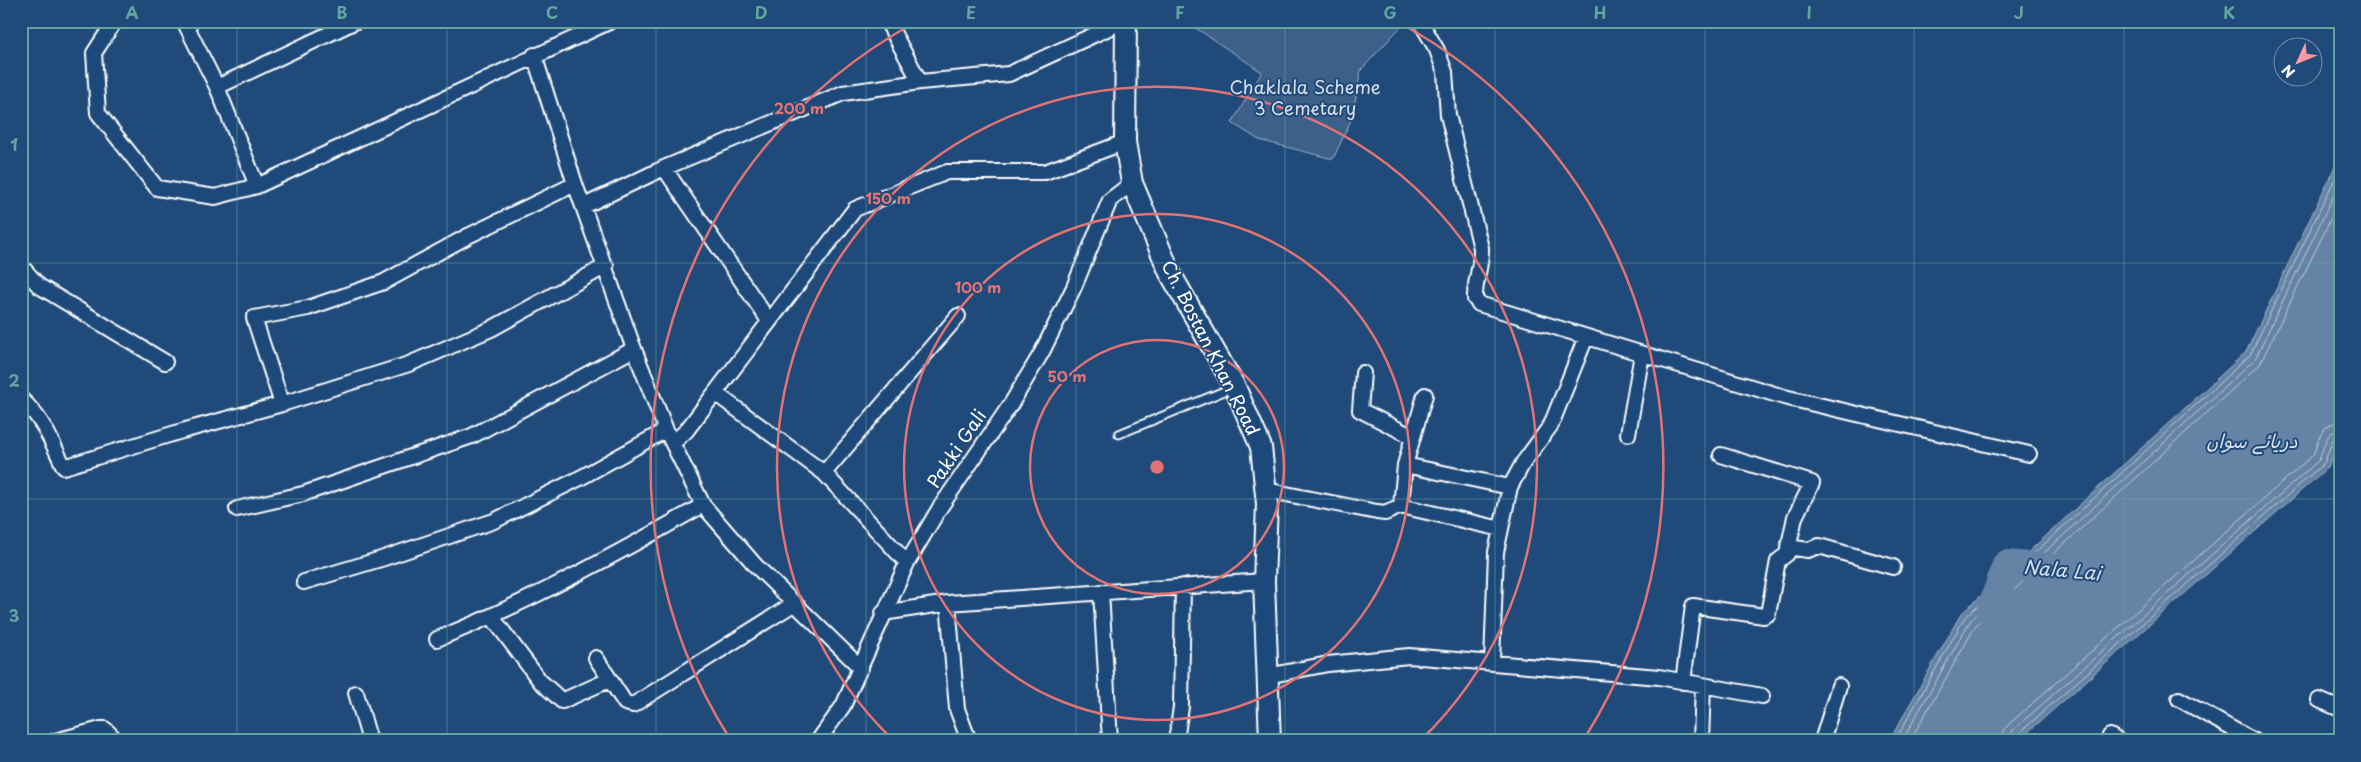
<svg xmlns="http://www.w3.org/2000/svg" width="2361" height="762" font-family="'Playpen Sans','Playpen Sans Arabic',sans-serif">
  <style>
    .green { fill: #3c618b; stroke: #9eb0c5 }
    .water { fill: #6583a4; stroke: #a3b5c8 }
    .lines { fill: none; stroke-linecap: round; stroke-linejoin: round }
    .shore { stroke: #c1cddb; stroke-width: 1 }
    .river { stroke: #6583a4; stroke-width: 30 }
    .lane-casing { stroke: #fff; stroke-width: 11 }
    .street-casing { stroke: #fff; stroke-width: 18 }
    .secondary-casing { stroke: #fff; stroke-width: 24 }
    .lane { stroke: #1f4a7a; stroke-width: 7 }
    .street { stroke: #1f4a7a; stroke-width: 14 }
    .secondary { stroke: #1f4a7a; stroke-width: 20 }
    .grid { fill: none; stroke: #63a6a1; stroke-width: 1; stroke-opacity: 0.55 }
    .ring { fill: none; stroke: #e47373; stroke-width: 2.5 }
    .labels { text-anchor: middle; stroke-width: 4; stroke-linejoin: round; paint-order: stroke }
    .park-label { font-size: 18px; fill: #d8dfe8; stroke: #1f4a7a }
    .street-label { font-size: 18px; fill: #fff; stroke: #1f4a7a }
    .water-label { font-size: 19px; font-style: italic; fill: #d8e0e8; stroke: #1f4a7a }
    .centre { fill: #e47373; stroke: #1f4a7a; stroke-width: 2.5 }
    .ring-label { font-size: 15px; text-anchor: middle; font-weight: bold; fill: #e47373; stroke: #1f4a7a; stroke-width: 4; stroke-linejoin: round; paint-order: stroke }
    .neatline { fill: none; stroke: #63a6a1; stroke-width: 2 }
    .grid-label { font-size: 16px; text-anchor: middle; font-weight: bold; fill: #63a6a1 }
  </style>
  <rect width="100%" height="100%" fill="#1f4a7a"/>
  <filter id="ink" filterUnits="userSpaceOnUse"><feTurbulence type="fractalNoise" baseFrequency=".02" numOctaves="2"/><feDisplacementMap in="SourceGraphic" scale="10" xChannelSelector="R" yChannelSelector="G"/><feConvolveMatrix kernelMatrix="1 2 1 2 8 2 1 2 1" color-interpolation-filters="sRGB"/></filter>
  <g filter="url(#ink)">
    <!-- green -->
    <path class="green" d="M1185 21H1406L1361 70 1352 118 1333 159 1259 140 1232 123 1262 72Z"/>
    <!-- water -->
    <path class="water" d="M2340 156V435L2329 466 2018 741H1889L1961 614 2246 352Z"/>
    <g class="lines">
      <!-- shore -->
      <path class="shore" d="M1895 741 1965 617 2250 355 2340 168
        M1902 741 1970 621 2255 359 2340 182
        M1910 741 1976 625 2260 364 2340 200
        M2001 741 2003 731 2008 725 2313 455C2319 441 2320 423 2340 422
        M2009 741 2013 730 2319 460C2324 448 2325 431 2340 430
        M2015 741 2017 735 2324 463 2333 439 2340 436"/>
      <!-- river -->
      <path class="river" d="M1991 612 2007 565 2053 569"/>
      <defs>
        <path id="lane" d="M1119 434 1234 387"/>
        <path id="street" d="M115 21 94 53 98 113 157 188 215 197 257 186 217 87 184 21
          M887 21 920 82
          M1420 21 1437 50 1445 72 1448 115 1481 248C1482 266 1474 282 1475 299L1479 304 1784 397 2029 454
          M534 55 575 184 634 349 666 430 703 505 756 566 861 668
          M217 87 356 21
          M664 168 769 321
          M257 186 611 21
          M584 206 664 168 843 93 920 82 1009 74 1124 21
          M21 266 39 286 165 362
          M1363 373 1360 410 1413 437
          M715 393 824 473 907 563
          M21 399C42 417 52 442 64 467L182 431 282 404 409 364 491 329 606 266
          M282 404 254 318 308 308 384 282 468 236 575 184
          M1628 434 1642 354
          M673 443 686 431 855 209 947 172H1045L1125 142
          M1405 465 1510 487
          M824 473 958 316
          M1266 490 1377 512 1385 513 1401 506 1501 529
          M1401 506 1405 465 1425 395
          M237 509 303 494 472 436 634 349
          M1788 547 1808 550 1819 546 1893 567
          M304 582 381 559 494 521 582 477 666 430
          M1101 592 1110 741
          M948 603 957 709 969 741
          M883 613 948 603 1264 581
          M492 617 540 681 562 701 609 680
          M437 639C530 602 617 554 703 505
          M596 658 625 703 633 705 795 603
          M1492 663 1496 552 1510 487 1523 463 1551 425 1586 337
          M1267 676 1328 664 1409 656 1659 677 1762 696
          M1683 682 1693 606 1764 616 1768 614 1778 561 1787 554 1795 517 1812 483 1721 455
          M356 693 370 741
          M2179 699 2254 741
          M2319 700 2340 709
          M2110 736 2118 741
          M55 741 101 729H105L117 741
          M818 741 843 706 907 563 939 509 1011 404 1042 352 1074 287 1110 200 1132 183
          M1176 741 1181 707 1183 586
          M1701 741 1703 686
          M1822 741 1839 686"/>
        <path id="secondary" d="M1126 21 1125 142 1132 183 1170 273 1235 387 1261 447 1267 504 1264 581 1270 741"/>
      </defs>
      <!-- lane casing -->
      <use href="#lane" class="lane-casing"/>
      <!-- street casing -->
      <use href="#street" class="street-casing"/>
      <!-- secondary casing -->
      <use href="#secondary" class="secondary-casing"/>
      <!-- lane -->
      <use href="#lane" class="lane"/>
      <!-- street -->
      <use href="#street" class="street"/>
      <!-- secondary -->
      <use href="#secondary" class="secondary"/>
    </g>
  </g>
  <!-- grid -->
  <path class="grid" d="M237 21V741M447 21V741M656 21V741M866 21V741M1076 21V741M1285 21V741M1495 21V741M1705 21V741M1914 21V741M2124 21V741M21 263H2340M21 499H2340"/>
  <!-- distance rings -->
  <g class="ring">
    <circle cx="1157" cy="467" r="127"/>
    <circle cx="1157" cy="467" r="253"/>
    <path d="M893 740A380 380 0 1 1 1421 740"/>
    <path d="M730 739A506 506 0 0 1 916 22M1398 22A506 506 0 0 1 1584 739"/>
  </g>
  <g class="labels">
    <!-- park labels -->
    <g class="park-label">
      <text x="1305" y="94">Chaklala Scheme<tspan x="1305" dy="21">3 Cemetary</tspan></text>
    </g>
    <!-- street labels -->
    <g class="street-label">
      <text transform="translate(1210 348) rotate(63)" y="6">Ch. Bostan Khan Road</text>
      <text transform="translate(957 449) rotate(-56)" y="6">Pakki Gali</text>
    </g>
    <!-- water labels -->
    <g class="water-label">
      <text x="2252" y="448">دریائے سواں</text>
      <text transform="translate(2062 570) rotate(5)" y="7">Nala Lai</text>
    </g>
  </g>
  <circle cx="1157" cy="467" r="8" class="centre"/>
  <g class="ring-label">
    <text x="799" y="114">200 m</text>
    <text x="888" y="204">150 m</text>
    <text x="978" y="293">100 m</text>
    <text x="1067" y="382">50 m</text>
  </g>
  <!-- margin -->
  <rect width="2361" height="762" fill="none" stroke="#1f4a7a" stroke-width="55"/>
  <!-- north arrow -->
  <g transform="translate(2298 62) rotate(226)"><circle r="24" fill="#1f4a7a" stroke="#7992af"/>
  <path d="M0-4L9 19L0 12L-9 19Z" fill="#ff9aa2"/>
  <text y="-8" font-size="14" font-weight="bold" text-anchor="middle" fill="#ffffff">N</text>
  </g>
  <rect x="28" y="28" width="2306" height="706" class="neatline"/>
  <g class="grid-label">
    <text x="132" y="19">A</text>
    <text x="342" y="19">B</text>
    <text x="552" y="19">C</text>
    <text x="761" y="19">D</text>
    <text x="971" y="19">E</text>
    <text x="1180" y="19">F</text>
    <text x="1390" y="19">G</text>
    <text x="1600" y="19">H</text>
    <text x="1809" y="19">I</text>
    <text x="2019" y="19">J</text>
    <text x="2229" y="19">K</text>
    <text x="14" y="151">1</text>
    <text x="14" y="387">2</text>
    <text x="14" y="622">3</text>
  </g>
</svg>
